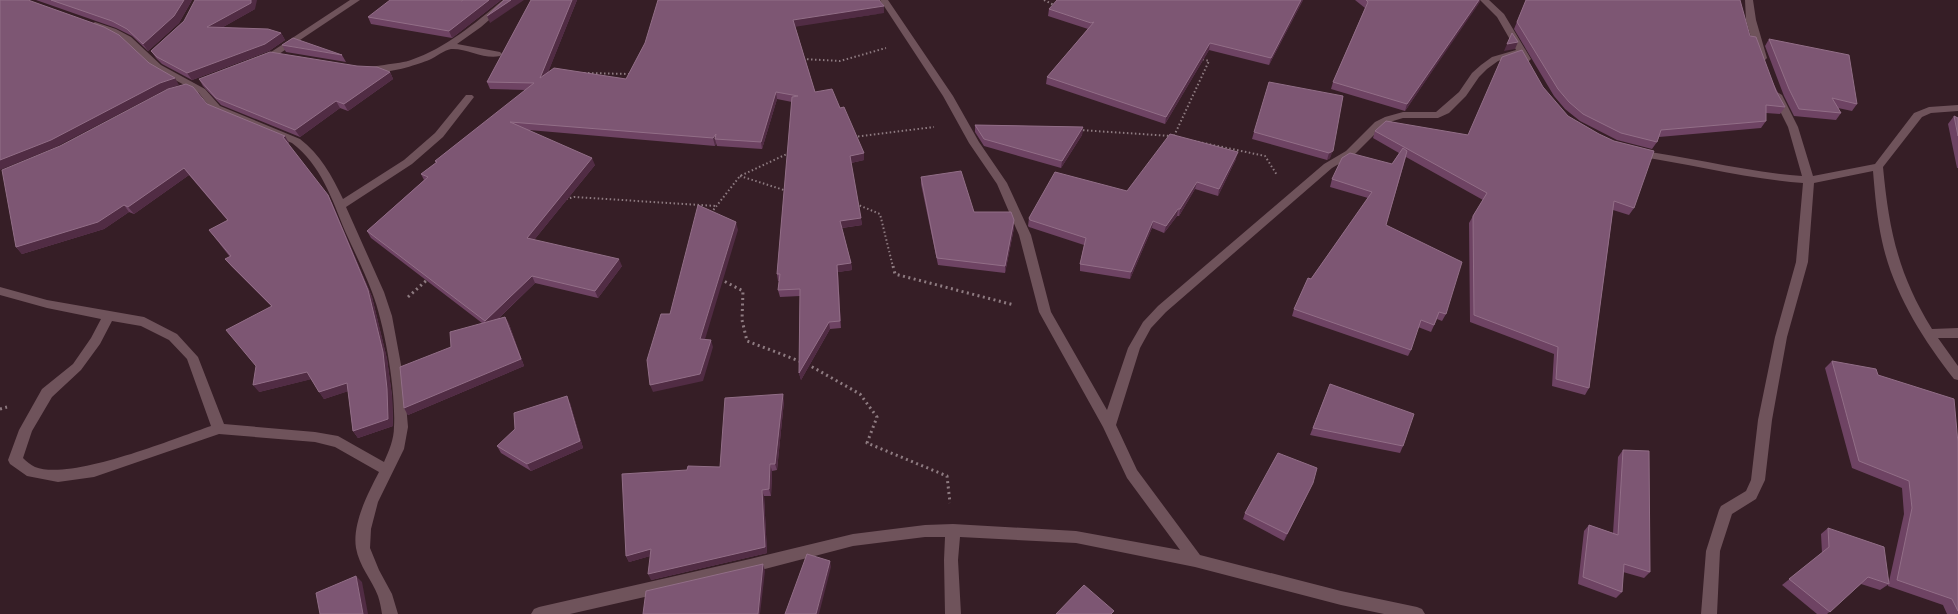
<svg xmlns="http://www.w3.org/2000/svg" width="1958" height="614" font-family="'Sofia Sans Condensed',sans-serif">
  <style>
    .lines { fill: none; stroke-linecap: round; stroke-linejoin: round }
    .path-far1 { stroke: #8e7b81; stroke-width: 2; stroke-dasharray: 1.5 2.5; stroke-linecap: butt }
    .path { stroke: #8e7b81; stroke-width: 3; stroke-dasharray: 2 3.5; stroke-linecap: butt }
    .minor { fill: #6f535b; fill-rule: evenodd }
    .wall { fill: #6e4363 }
    .shaded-wall { fill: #512c44 }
    .building { fill: #7d5673; stroke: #926e87 }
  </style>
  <rect width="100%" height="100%" fill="#361e26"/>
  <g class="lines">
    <!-- path-far1 -->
    <path class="path-far1" d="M1044 0 1056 6
      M803 59 840 61 886 48
      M584 73 631 74
      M1079 130 1172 136
      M1174 136 1209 61 1202 59
      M854 137 934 127
      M1194 141 1265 156 1277 175
      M740 176 787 191
      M566 199 574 197 716 206
      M856 204 880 214 893 267
      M711 213 740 176 789 153"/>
    <!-- path -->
    <path class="path" d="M893 266 895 274 1014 305
      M720 279 743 291 742 320 747 341 802 362
      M408 297 428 279
      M807 364 860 394 877 417 867 443 947 476 950 503
      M0 409 7 407"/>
    <!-- minor -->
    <path class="minor" d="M350 0H360L276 56H270L268 54Z
      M503 0H512L481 27 457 44 500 52 502 54 500 56C485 60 467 48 451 49 444 50 436 57 429 60 417 65 373 79 363 69 366 66 401 64 411 60 446 48 474 24 503 0Z
      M880 0H888L953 96 979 142 1007 183 1031 235 1051 312 1107 410 1128 348 1143 322 1158 306 1324 164 1346 151 1375 122 1385 117 1403 112H1436L1459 92 1472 73 1481 65 1492 57 1516 50 1497 17 1480 0H1489L1504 14 1531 59 1529 61H1523L1519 55 1498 61 1487 69 1479 77 1466 96 1449 113 1438 118H1403L1393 121 1383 126 1354 155 1332 168 1166 312 1151 328 1140 348 1116 425 1137 470 1200 555 1341 591 1417 607 1422 609 1425 614H1384L1341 605 1195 567 1076 543 960 537 958 560 961 614H945L944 560 945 537H925L853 546 750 573 570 614H531L534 609 539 607 750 559 853 534 925 525 953 524 1076 531 1180 550 1127 478 1103 427 1039 312 1019 235 997 184 969 143 943 96Z
      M1745 0H1753L1756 20 1767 58 1765 60 1762 61 1757 58 1746 20Z
      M95 22 116 29 131 37 161 65 205 89 220 106 300 139C320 154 332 176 343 199L404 160 435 133 466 95H472L474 97 443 137 412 164 346 207 384 292 392 316 404 381 408 427 404 449 378 502 371 529 370 548 379 570 392 594 398 614H382C381 608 380 602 378 596 372 580 359 566 356 548 352 524 368 493 379 472L335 447 315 442 219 434 94 477 58 482 27 476 10 464 8 460 19 430 42 389 73 364 91 338 101 319 47 308 0 295V287L47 300 144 317 177 334 198 357 224 424 315 432 338 436 384 462C389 451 394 439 394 427 396 391 385 326 372 292 364 271 354 251 345 231 332 199 321 165 292 143L212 110 199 93 155 69 125 41 110 33 92 27 90 25ZM112 321 141 326 169 340 187 359 211 426C173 439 71 481 35 467 31 465 26 461 23 458L32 431 52 397 81 370 100 344Z
      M1777 92 1782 95 1798 127 1813 176 1875 164 1914 113 1929 107 1958 105V111L1931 113 1922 117 1883 167C1889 230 1898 274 1932 329L1958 328V338H1938L1958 366V380L1954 379C1922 338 1893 292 1882 241 1877 218 1875 195 1873 171L1814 183 1808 262 1787 337 1772 420 1765 480 1756 499 1732 514 1720 551 1717 614H1701L1706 551 1719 510 1721 506 1746 491 1751 480 1758 420 1775 337 1796 262 1803 183C1747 179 1691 164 1635 156L1630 153 1635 150C1691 157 1746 172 1802 176L1788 127 1772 95Z"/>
  </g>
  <!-- wall -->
  <path class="wall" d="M36 0H192L179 23 148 51 132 36 116 28Z
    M462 0H501L452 38 371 24 368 17 462 1Z
    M531 0H577L548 72 626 79 645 43 884 13 795 26 815 92 840 108 864 153V160L851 163 862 225 842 228 851 263 852 270 838 272 841 328 830 329 801 380 799 373 800 296 780 297 778 290 779 281H778L777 274 792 102 777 99 762 149 717 146 716 143 715 146 529 130 595 165 534 240 622 266 598 298 535 283 498 319 505 317 509 324 524 366 408 415 404 408 451 347 482 323 371 238 367 231 424 180 421 174 436 163 435 161 526 90 490 89 487 82Z
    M1303 0 1269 65 1209 50 1165 124 1046 84 1047 77 1088 29 1048 16 1049 9Z
    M1355 0H1480L1405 111 1331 89 1333 82 1365 8Z
    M1526 0 1750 36 1785 107 1780 114 1766 113V121L1761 128 1659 137 1657 142 1652 149 1617 140 1580 121 1565 109 1554 96 1514 29Z
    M255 9 223 27 281 33 285 40 269 51 192 80 162 64 156 58 151 51 184 21Z
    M1769 39 1857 104 1852 111 1838 108 1841 113 1836 120 1794 116 1784 96 1765 46Z
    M282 45 342 55 346 62 286 52Z
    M390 72 393 79 348 111 340 108 300 137 221 105 203 86 199 79Z
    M1543 87 1634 208 1629 215 1613 210 1589 388 1585 395 1552 386 1554 354 1470 322 1469 223 1473 216 1483 200 1406 157 1386 225 1446 314 1442 321 1437 319 1431 332 1418 327 1411 350 1408 356 1292 316 1294 309 1311 279 1368 198 1330 187 1332 179 1392 164 1399 153 1373 138 1375 131 1468 135Z
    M1343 96 1330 158 1327 160 1252 139 1254 132Z
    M207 104 285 136 289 143 288 144 332 203 372 297 387 359 392 396 393 426 358 438 353 431 348 391 324 399 311 379 259 392 271 306 231 266 225 259 230 257 209 230 228 221 189 175 134 214 129 212 104 229 22 254 16 247Z
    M1954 116 1958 118V168H1957L1948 124Z
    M975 125 1083 127 1082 135 1061 168 984 146 975 132Z
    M1236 159 1218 196 1195 189 1179 216H1177L1164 233 1152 228 1130 279 1080 271V264L1084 245 1029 227 1028 226 1029 218 1127 191Z
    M921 177 974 212 1014 220V228L1005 273 938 265 921 184Z
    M1832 361 1878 375 1958 443V614H1947L1943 605 1888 586 1904 514 1902 488 1852 468 1825 368Z
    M1330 384 1403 446 1400 453 1310 435Z
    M784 401 777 470 772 471 771 496H764L767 553 651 580 650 556 629 562 626 556 687 470 720 467Z
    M570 403 583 448 531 471 501 453 497 446Z
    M1623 450 1650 572 1644 578 1623 572 1622 592 1616 598 1578 584 1584 531 1589 525 1613 533 1618 457Z
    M1313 483 1284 541 1243 519 1245 513Z
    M1828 528 1889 584 1880 590 1861 584 1827 614H1817L1782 585 1822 553 1821 534Z"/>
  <!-- shaded-wall -->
  <path class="shaded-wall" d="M184 0H192L179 23 148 51 143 44Z
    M251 0H257L255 9 211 34 207 27Z
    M489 0H501L452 38 449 31Z
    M511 0H524L490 23 487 16Z
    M572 0H577L543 85 540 78Z
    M1301 0H1303L1269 65 1271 58Z
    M1479 0H1480V2L1405 111 1407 104Z
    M884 6V13L794 27 793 20Z
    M281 33 285 40 269 51 192 80 187 73Z
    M1518 42 1515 49 1504 51 1507 44Z
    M1210 43 1209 50 1165 124 1166 117Z
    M390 72 393 79 348 111 344 104Z
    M175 78 179 85 165 90 56 147 0 170V160L160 83Z
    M776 92 777 99 762 149 761 142Z
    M336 101 340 108 300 137 295 130Z
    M1083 127 1082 135 1061 168 1062 161Z
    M716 134 715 139 716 143 715 146 713 138Z
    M285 136 289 143 288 144 283 137Z
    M1333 151 1330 158 1327 160 1329 153Z
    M1238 152 1236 159 1218 196 1219 189Z
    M864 153V160L851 163 850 156Z
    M592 158 595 165 530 245 527 238Z
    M184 168 189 175 134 214 128 207Z
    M1197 182 1195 189 1179 216 1180 209Z
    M328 195 332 203 372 297 387 359 392 396 393 426 358 438 353 431Z
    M124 205 129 212 104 229 22 254 16 247Z
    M1178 209 1177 216 1164 233 1166 226Z
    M861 218 862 225 841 228 840 221Z
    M1014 220V228L1005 273V266Z
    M1153 221 1152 228 1130 279 1131 272Z
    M736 222 738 230 703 346 700 339Z
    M619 259 622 266 598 298 595 291Z
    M851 263 852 270 838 272 841 328 840 321 837 265Z
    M532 276 535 283 488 328 485 321Z
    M505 317 509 324 524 366 408 415 404 408Z
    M829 322 830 329 801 380 799 373Z
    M711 340 713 347 703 381 653 392 650 385Z
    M307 372 312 379 259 392 253 385Z
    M347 383 352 390 324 399 319 392Z
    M783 394 784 401 777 470 775 464Z
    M567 396 570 403 583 448 531 471 527 464Z
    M770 464 772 471 771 496 769 489Z
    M1313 483 1310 490 1284 541 1287 534Z
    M762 490 764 496 767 553 651 580 648 574Z
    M651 549 654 555 629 562 626 556Z
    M830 561 831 567 819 614H816Z
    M763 564 765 571 760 614H758Z
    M356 576 362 582 368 614H363Z"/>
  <!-- building -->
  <path class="building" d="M0 0H28L104 27 119 35 149 63 175 78 160 83 51 140 0 160Z
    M51 0H184L174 16 143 44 127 29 112 21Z
    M195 0H251V3L207 27 268 29 281 33 265 44 187 73 157 57 151 51 184 21Z
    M390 0H460L462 1V0H489L449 31 368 17Z
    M504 0H511L487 16Z
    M531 0H572L540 78 554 68 626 79 645 43 658 0H879L884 6 793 20 815 92 832 89 840 108 844 107 864 153 850 156 861 218 840 221 851 263 837 265 840 321 829 322 799 373 800 289 778 290 780 274H777L792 97 798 96 776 92 761 142 715 139 716 134 713 138 510 122 592 158 527 238 619 259 595 291 532 276 485 321 367 231 428 177 421 174 437 162 435 161 534 83 487 82Z
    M1057 0H1301L1271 58 1210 43 1166 117 1047 77 1094 22 1091 23 1049 9Z
    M1366 0H1479L1407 104 1333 82 1368 2Z
    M1526 0H1740L1750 36 1756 37 1776 91 1785 107 1766 105V121L1661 130 1657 142 1621 133 1583 114 1569 102 1558 89 1517 22Z
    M1512 33 1518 42 1507 44Z
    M293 38 342 55 282 45Z
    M1769 39 1849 55 1857 104 1832 98 1841 113 1799 109 1789 89Z
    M1522 50 1543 87 1568 116 1599 134 1614 141 1654 151 1634 208 1614 201 1589 388 1556 379 1558 347 1474 315 1473 216 1487 193 1375 131 1386 121 1468 135 1502 57Z
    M270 52 357 66 377 67 390 72 344 104 336 101 295 130 216 98 199 79Z
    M1269 82 1343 96 1333 151 1329 153 1254 132Z
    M186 84 193 87 207 104 285 136 283 137 328 195 368 290 383 352 387 389 388 419 353 431 347 383 319 392 307 372 253 385 256 366 226 330 272 306 225 259 231 256 209 230 228 220 184 168 128 207 124 205 98 222 16 247 2 170 60 146 168 89Z
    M1954 116 1958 118V136Z
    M975 125 1083 127 1062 161 984 139Z
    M1170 134 1238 152 1219 189 1197 182 1180 209H1178L1166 226 1153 221 1131 272 1080 264 1086 238 1030 220 1029 218 1055 172 1127 191Z
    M1403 148 1407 151 1386 225 1462 262 1446 314 1439 312 1434 325 1421 320 1411 350 1294 309 1308 278 1311 279 1372 192 1332 179 1342 158 1350 153 1392 164Z
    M961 171 974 212H1011L1014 220 1005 266 937 258 921 177Z
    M698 205 736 222 700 339 711 340 700 374 650 385 647 360 661 314H670Z
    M505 317 521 359 404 408 400 367 451 347 450 332Z
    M1832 361 1876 369 1878 375 1954 399 1958 443V611L1952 599 1897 580 1912 508 1909 481 1859 461Z
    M1330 384 1414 414 1403 446 1313 428Z
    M783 394 775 464H770L769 489 762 490 765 547 648 574 651 549 626 556 622 474 687 470 688 466 720 467 725 398Z
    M567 396 580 441 527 464 497 446 515 429 514 413Z
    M1623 450 1649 451 1650 572 1624 564 1622 592 1583 577 1589 525 1618 535Z
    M1278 453 1317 468 1313 483 1287 534 1245 513Z
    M1828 528 1884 547 1889 584 1868 577 1830 612 1789 579 1829 547Z
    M807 554 830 561 816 614H785Z
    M763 564 758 614H643L646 591Z
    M356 576 363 614H320L316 593Z
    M1084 585 1114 611 1111 614H1056Z"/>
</svg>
